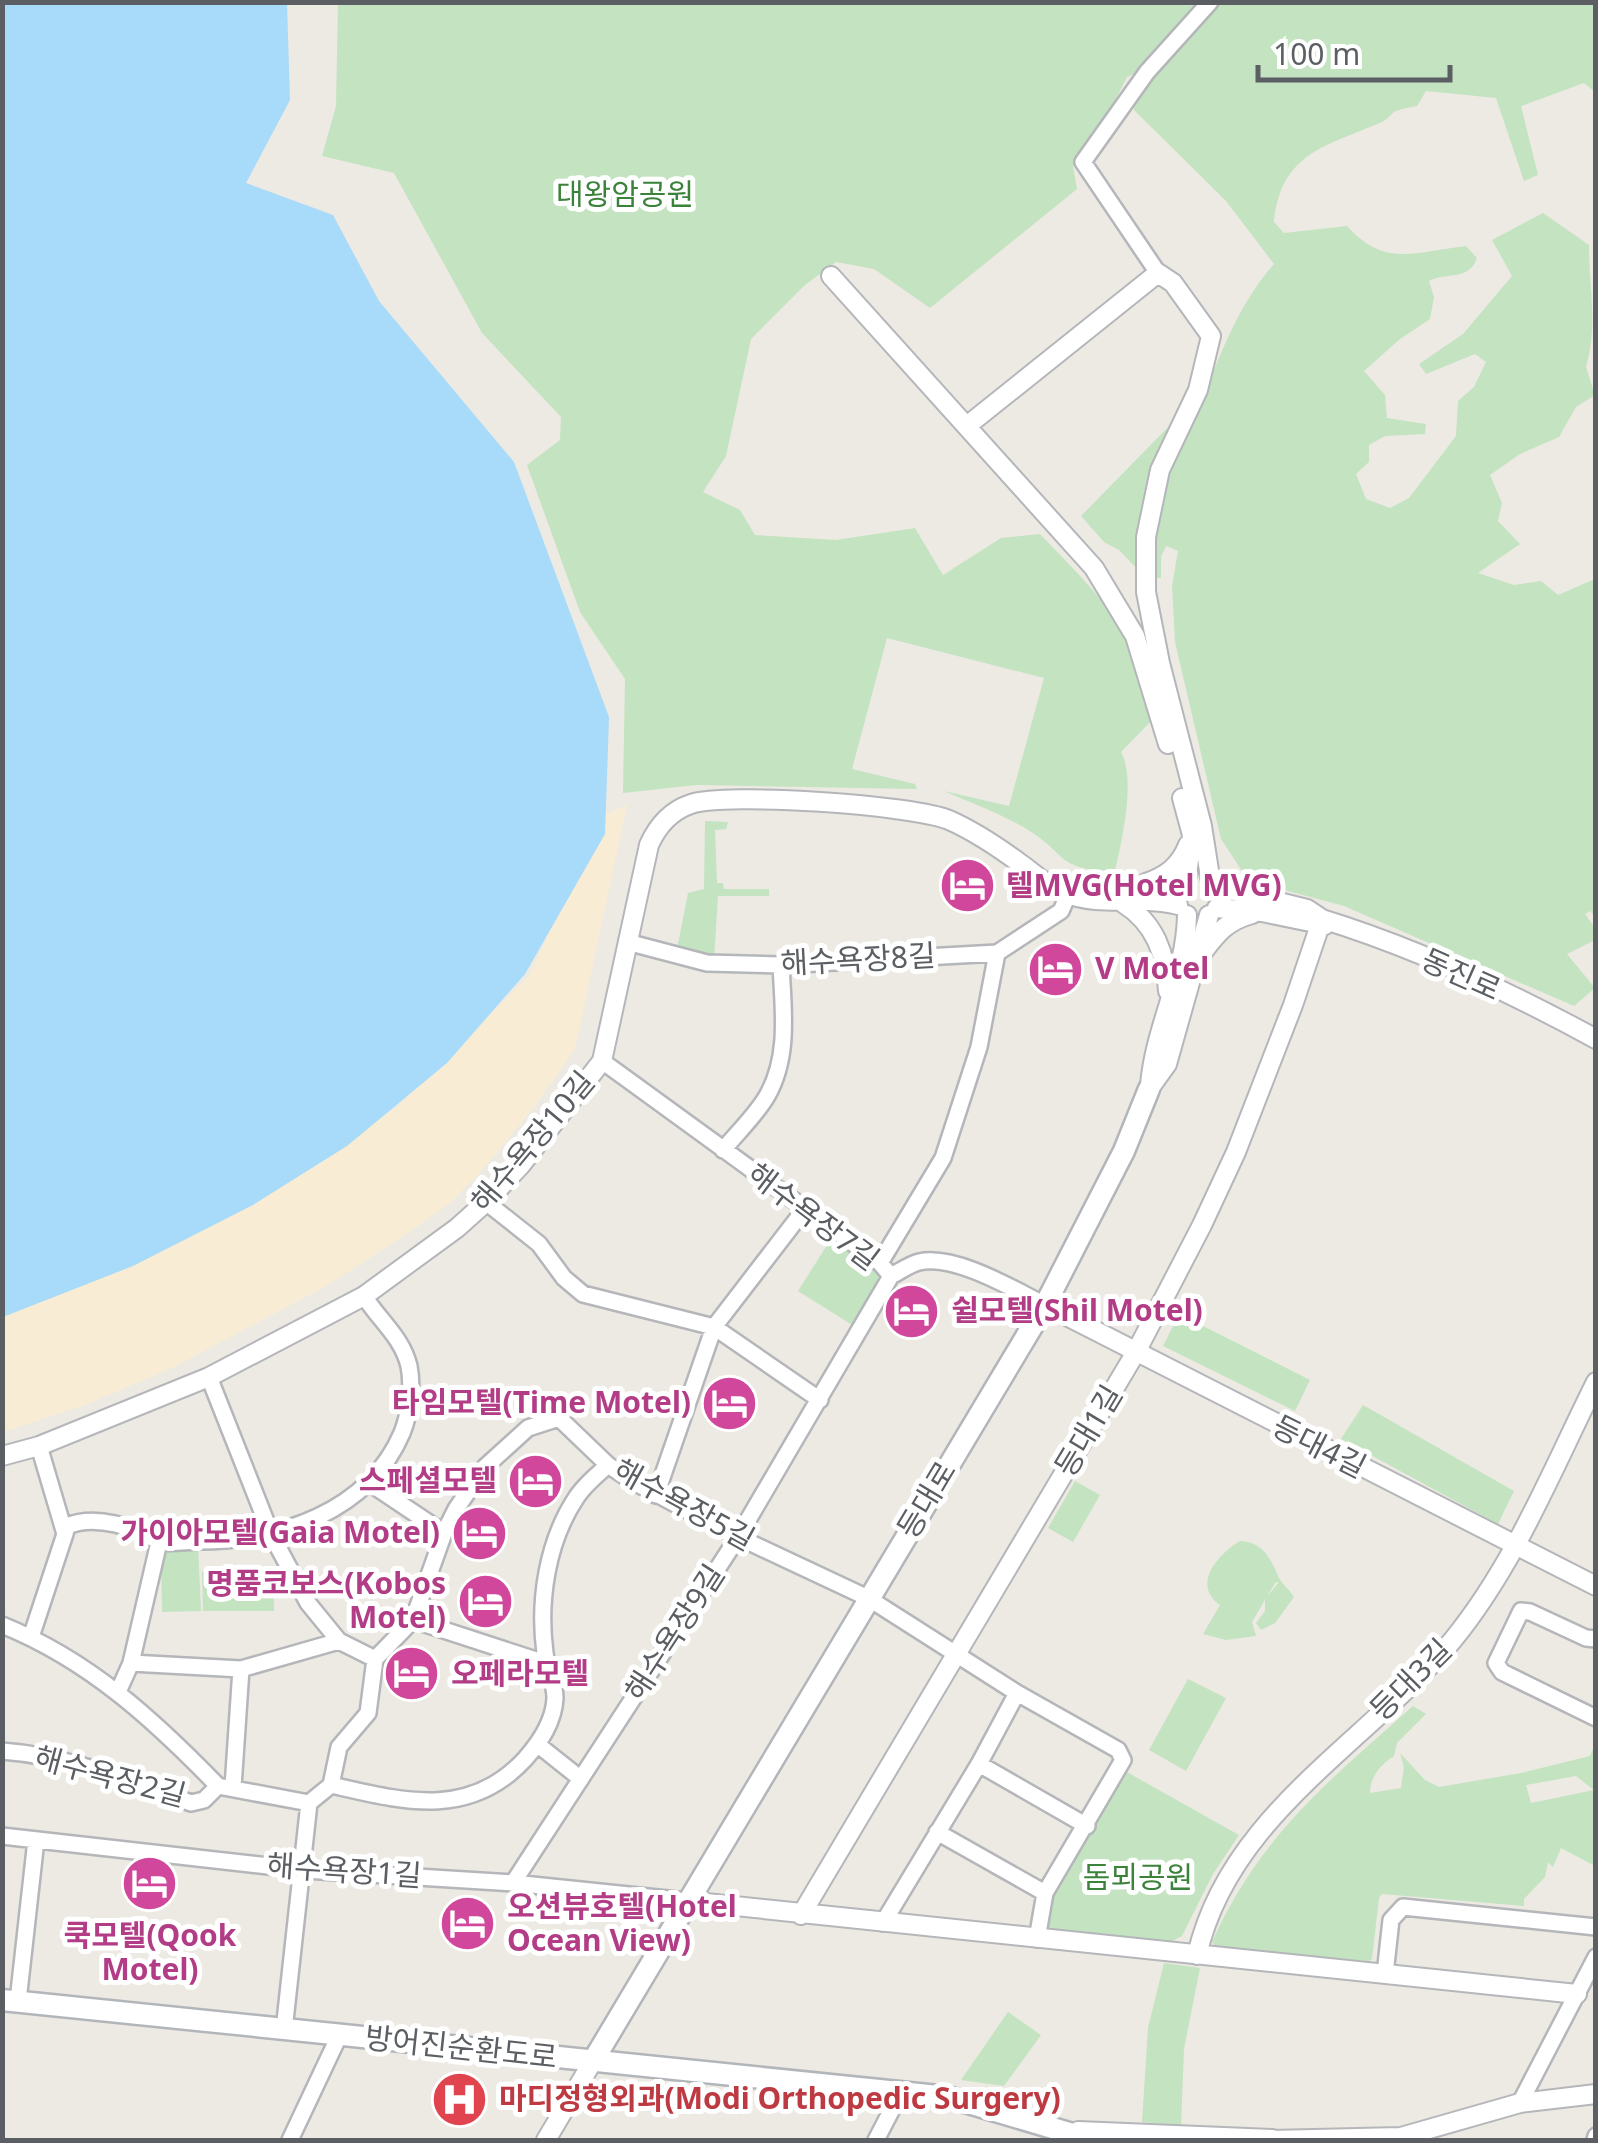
<svg xmlns="http://www.w3.org/2000/svg" width="1598" height="2143" font-family="'Noto Sans','Noto Sans KR',sans-serif">
  <style>
    .green { fill: #c3e3c1; fill-rule: evenodd }
    .sand { fill: #f8edd4 }
    .water { fill: #a8daf9 }
    .lines { fill: none; stroke-linecap: round; stroke-linejoin: round }
    .minor-casing { stroke: #b4b6ba; stroke-width: 20 }
    .tertiary-casing { stroke: #b4b6ba; stroke-width: 22 }
    .secondary-casing { stroke: #b2b6ba; stroke-width: 25 }
    .minor { stroke: #fff; stroke-width: 15 }
    .tertiary { stroke: #fff; stroke-width: 18 }
    .secondary { stroke: #fff; stroke-width: 20 }
    .labels { text-anchor: middle; stroke-width: 10; stroke-linejoin: round; paint-order: stroke }
    .park-label { font-size: 30px; fill: #3b823b; stroke: #fff }
    .hotel-label { font-size: 30px; font-weight: bold; fill: #b23c85; stroke: #fff; text-anchor: start }
    .street-label { font-size: 30px; fill: #5b5f63; stroke: #fff }
    .health-label { font-size: 30px; font-weight: bold; fill: #be3a42; stroke: #fff; text-anchor: start }
  </style>
  <rect width="100%" height="100%" fill="#edeae3"/>
  <!-- green -->
  <path class="green" d="M338 3H1595V92L1584 83 1521 106 1538 175 1524 181 1496 98 1426 91 1417 106C1411 107 1400 109 1394 112 1390 115 1387 120 1382 122 1327 146 1281 152 1274 222L1284 233 1347 226C1385 268 1414 252 1466 246L1477 258C1469 281 1447 272 1429 281L1434 297 1430 319 1400 339 1364 371 1385 395 1387 418 1426 424 1425 434 1385 436 1369 445V462L1356 474 1366 499 1390 508 1409 498 1456 436 1458 401 1474 387 1486 362 1475 354 1426 374 1419 364 1463 334 1512 276 1492 240 1543 213 1589 245C1589 287 1598 326 1586 367L1595 395 1576 407 1559 437 1520 454 1490 475 1502 503 1498 521 1520 544 1478 573 1514 585 1541 581 1558 595 1595 579V916L1590 911 1585 914 1595 928V940L1567 954 1595 988 1574 1006 1344 906 1265 885 1244 874 1221 839 1175 642 1172 586 1178 551 1166 546 1161 557V578H1146L1119 550 1104 542 1081 516 1179 416 1195 418C1217 364 1235 308 1274 264L1226 201 1134 110V88L1170 59 1127 77 1101 128 1073 166 1077 189 930 308 874 269 836 262 805 285 751 339 726 456 703 492 740 510 755 535 836 540 915 528 943 575 1001 538 1040 534C1078 574 1124 617 1144 670 1150 685 1152 701 1156 716L1121 752C1136 779 1122 840 1115 871 1054 870 1069 854 1025 828 999 813 971 803 944 791L1009 806 1044 678 887 638 852 769 915 784 917 789 696 785 623 793 625 679 580 612 527 465 560 440 561 417 482 333 394 173 322 156 336 106Z
    M705 821 728 822 726 829 715 830 717 883H723L724 889H769V896H718L714 959 677 949 688 893 704 889Z
    M831 1239 880 1272 882 1283 857 1328 798 1291Z
    M1179 1314 1310 1380 1295 1411 1163 1346Z
    M1363 1405 1514 1491 1498 1524 1341 1439Z
    M1075 1481 1100 1495 1073 1542 1048 1528Z
    M1240 1541C1264 1542 1271 1560 1279 1578 1282 1584 1290 1590 1294 1597L1275 1623 1261 1630 1256 1623 1265 1611V1599L1279 1582 1275 1583 1252 1622 1256 1636 1226 1640 1203 1634 1220 1605C1191 1585 1218 1554 1240 1541Z
    M198 1547 201 1611 162 1612 161 1552 164 1549Z
    M273 1569 274 1611H203L202 1572Z
    M1188 1679 1226 1698 1186 1771 1149 1750Z
    M1413 1706 1426 1714 1397 1743 1394 1756C1381 1764 1370 1777 1370 1793L1401 1788 1404 1767 1400 1753 1425 1780 1439 1787 1521 1773 1590 1756 1595 1744V1866L1561 1848 1553 1867 1548 1862 1545 1877 1524 1899V1906L1382 1894 1379 1898 1372 1959 1369 1961 1217 1950 1212 1942C1260 1835 1328 1782 1413 1706ZM1576 1776 1594 1790 1531 1803 1526 1785Z
    M1125 1771 1239 1835 1213 1874 1182 1936 1165 1945 1050 1936 1046 1908Z
    M1164 1963 1200 1968 1184 2049 1181 2126 1142 2122 1148 2028Z
    M1008 2012 1041 2035 1004 2086 961 2080Z"/>
  <!-- sand -->
  <path class="sand" d="M627 805 575 1049 535 1106 483 1169 451 1202 408 1233 328 1285 174 1367 85 1405 3 1432V1299L307 1170 397 1107 529 976 604 815Z"/>
  <!-- water -->
  <path class="water" d="M3 2 287 3 290 100 246 183 333 215 379 301 514 462 609 717 605 834 525 974 447 1063 347 1146 253 1205 133 1266 3 1317Z"/>
  <g class="lines">
    <defs>
      <path id="minor" d="M1158 273 1083 162 1147 72 1210 2
        M627 942 707 963 781 965 997 953 1061 911 1068 895
        M602 1061 880 1263 891 1276C899 1272 910 1264 919 1262 955 1254 1013 1289 1045 1305
        M723 1150C737 1133 756 1115 767 1096 790 1056 783 1009 781 965
        M486 1202 539 1244 564 1278 583 1294 714 1327 820 1400
        M880 1263 943 1158 979 1047 997 953
        M209 1377 271 1534 308 1603 339 1641 375 1659
        M368 1482 444 1533
        M656 1495 714 1327 804 1210
        M65 1534 67 1526C90 1516 118 1523 141 1532 148 1534 154 1540 161 1542 173 1544 187 1541 199 1541 280 1541 368 1512 402 1433 410 1413 413 1387 409 1366 402 1337 379 1320 364 1296
        M413 1620 548 1664
        M2 1625C89 1660 154 1720 218 1786
        M31 1637 65 1534 39 1446
        M1596 1639 1586 1638 1530 1612 1521 1611 1496 1663 1502 1672 1596 1718
        M375 1659 413 1620 444 1533 456 1509 485 1467 528 1428 559 1418 608 1465 632 1481 738 1537 868 1598 1017 1693 1118 1750 1123 1760 1045 1893 1037 1939
        M131 1663 241 1669 339 1641
        M118 1692 131 1663 159 1542
        M537 1744 581 1779
        M2 1751C69 1756 129 1781 191 1803L204 1800 218 1786 309 1803 331 1785
        M979 1764 1087 1826
        M331 1785C402 1801 469 1820 525 1759 540 1742 554 1722 555 1698 555 1682 547 1669 545 1653 538 1601 547 1542 576 1498 584 1485 597 1475 608 1465
        M331 1785 339 1747 368 1713 375 1659
        M233 1787 241 1669
        M937 1832 1045 1893
        M2 1836 304 1870 513 1883 687 1901
        M513 1883 738 1537 891 1276
        M883 1923 979 1764 1017 1693
        M1385 1974 1391 1920 1403 1907 1596 1927
        M18 2001 36 1840
        M284 2030 309 1803
        M1520 2103 1596 1957
        M290 2140 339 2036
        M876 2140 901 2092
        M1595 2140 1596 2136"/>
      <path id="tertiary" d="M831 276 1094 568 1135 636 1168 744
        M968 425 1158 273 1173 283 1211 336 1198 390 1160 470 1146 537V592L1160 663 1202 826 1210 877
        M1182 798 1192 835 1187 876
        M1146 883C1166 876 1180 866 1188 845
        M1219 887 1307 909 1322 919C1416 948 1510 992 1596 1039
        M1099 892 1180 883
        M1123 903C1155 923 1166 954 1168 991
        M1217 908 1262 912 1325 925
        M1203 952C1218 932 1227 921 1252 914
        M1150 1085C1155 1026 1186 975 1187 915
        M1149 1089 1167 1064 1209 915
        M1045 1305 1596 1586
        M2 1456 39 1446 209 1377 364 1296 457 1228 486 1202 521 1165 602 1061 649 845C657 827 670 811 691 804 727 792 913 805 949 820 974 831 998 847 1021 864 1035 874 1048 887 1065 893 1101 908 1141 895 1178 905
        M687 1901 1577 1994
        M801 1915 1136 1352 1202 1225 1236 1152 1293 1005 1322 919
        M1197 1955C1229 1815 1366 1744 1452 1641 1515 1564 1552 1470 1596 1382
        M1078 2131 1272 2139
        M546 2140 593 2061
        M1269 2140 1401 2137 1520 2103 1596 2094"/>
      <path id="secondary" d="M2 2000 948 2097 1093 2140
        M593 2061 1045 1305 1124 1151 1149 1089"/>
    </defs>
    <!-- minor casing -->
    <use href="#minor" class="minor-casing"/>
    <!-- tertiary casing -->
    <use href="#tertiary" class="tertiary-casing"/>
    <!-- secondary casing -->
    <use href="#secondary" class="secondary-casing"/>
    <!-- minor -->
    <use href="#minor" class="minor"/>
    <!-- tertiary -->
    <use href="#tertiary" class="tertiary"/>
    <!-- secondary -->
    <use href="#secondary" class="secondary"/>
  </g>
  <!-- icons -->
  <defs>
    <symbol id="hotel-disc" viewBox="-11 -11 22 22"><circle r="9.5" fill="#d1479c" stroke="#fff"/><path d="M-6-4.5h1.5V1H6V5H4.5V3h-9V5H-6ZM-4 0a1.8 1.8 0 1 1 3.6 0ZM.5 0V-2.5h3Q6-2.5 6 0Z" fill="#fff"/></symbol>
    <symbol id="hospital-disc" viewBox="-11 -11 22 22"><circle r="9.5" fill="#e0444e" stroke="#fff"/><path d="M-5-5h3v3.5h4V-5h3V5h-3V1.5h-4V5h-3Z" fill="#fff"/></symbol>
  </defs>
  <g fill-rule="evenodd">
    <use href="#hotel-disc" x="936" y="854" width="63" height="63"/>
    <use href="#hotel-disc" x="1024" y="938" width="63" height="63"/>
    <use href="#hotel-disc" x="880" y="1280" width="63" height="63"/>
    <use href="#hotel-disc" x="698" y="1372" width="63" height="63"/>
    <use href="#hotel-disc" x="504" y="1450" width="63" height="63"/>
    <use href="#hotel-disc" x="448" y="1502" width="63" height="63"/>
    <use href="#hotel-disc" x="454" y="1570" width="63" height="63"/>
    <use href="#hotel-disc" x="380" y="1642" width="63" height="63"/>
    <use href="#hotel-disc" x="118" y="1852" width="63" height="63"/>
    <use href="#hotel-disc" x="436" y="1892" width="63" height="63"/>
    <use href="#hospital-disc" x="428" y="2068" width="63" height="63"/>
  </g>
  <g class="labels">
    <!-- park labels -->
    <g class="park-label">
      <text x="625" y="205">대왕암공원</text>
      <text x="1138" y="1888">돔뫼공원</text>
    </g>
    <!-- hotel labels -->
    <g class="hotel-label">
      <text x="1006" y="896">텔MVG(Hotel MVG)</text>
      <text x="1095" y="979">V Motel</text>
      <text x="951" y="1321">쉴모텔(Shil Motel)</text>
      <text x="691" y="1413" text-anchor="end">타임모텔(Time Motel)</text>
      <text x="497" y="1491" text-anchor="end">스페셜모텔</text>
      <text x="440" y="1543" text-anchor="end">가이아모텔(Gaia Motel)</text>
      <text x="446" y="1594" text-anchor="end">명품코보스(Kobos<tspan x="446" dy="34">Motel)</tspan></text>
      <text x="451" y="1684">오페라모텔</text>
      <text x="507" y="1917">오션뷰호텔(Hotel<tspan x="507" dy="34">Ocean View)</tspan></text>
      <text x="150" y="1946" text-anchor="middle">쿡모텔(Qook<tspan x="150" dy="34">Motel)</tspan></text>
    </g>
    <!-- street labels -->
    <g class="street-label">
      <text transform="translate(858 960) rotate(-3)" y="10">해수욕장8길</text>
      <text transform="translate(1461 975) rotate(24)" y="10">동진로</text>
      <text transform="translate(533 1142) rotate(-50)" y="10">해수욕장10길</text>
      <text transform="translate(813 1217) rotate(37)" y="10">해수욕장7길</text>
      <text transform="translate(1089 1431) rotate(-59)" y="10">등대1길</text>
      <text transform="translate(1319 1447) rotate(27)" y="10">등대4길</text>
      <text transform="translate(927 1500) rotate(-59)" y="10">등대로</text>
      <text transform="translate(684 1505) rotate(29)" y="10">해수욕장5길</text>
      <text transform="translate(675 1633) rotate(-57)" y="10">해수욕장9길</text>
      <text transform="translate(1411 1680) rotate(-45)" y="10">등대3길</text>
      <text transform="translate(110 1777) rotate(15)" y="10">해수욕장2길</text>
      <text transform="translate(344 1871) rotate(4)" y="10">해수욕장1길</text>
      <text transform="translate(461 2048) rotate(6)" y="10">방어진순환도로</text>
    </g>
    <!-- health labels -->
    <g class="health-label">
      <text x="499" y="2109">마디정형외과(Modi Orthopedic Surgery)</text>
    </g>
  </g>
  <!-- border -->
  <rect width="1598" height="2143" fill="none" stroke="#5b5f63" stroke-width="10"/>
  <!-- scale -->
  <path d="M1258 65v15h192v-15" fill="none" stroke="#5b5f63" stroke-width="5"/>
  <text x="1273" y="65" font-size="30" fill="#5b5f63" stroke="#ffffff" stroke-width="8" paint-order="stroke">100 m</text>
</svg>
